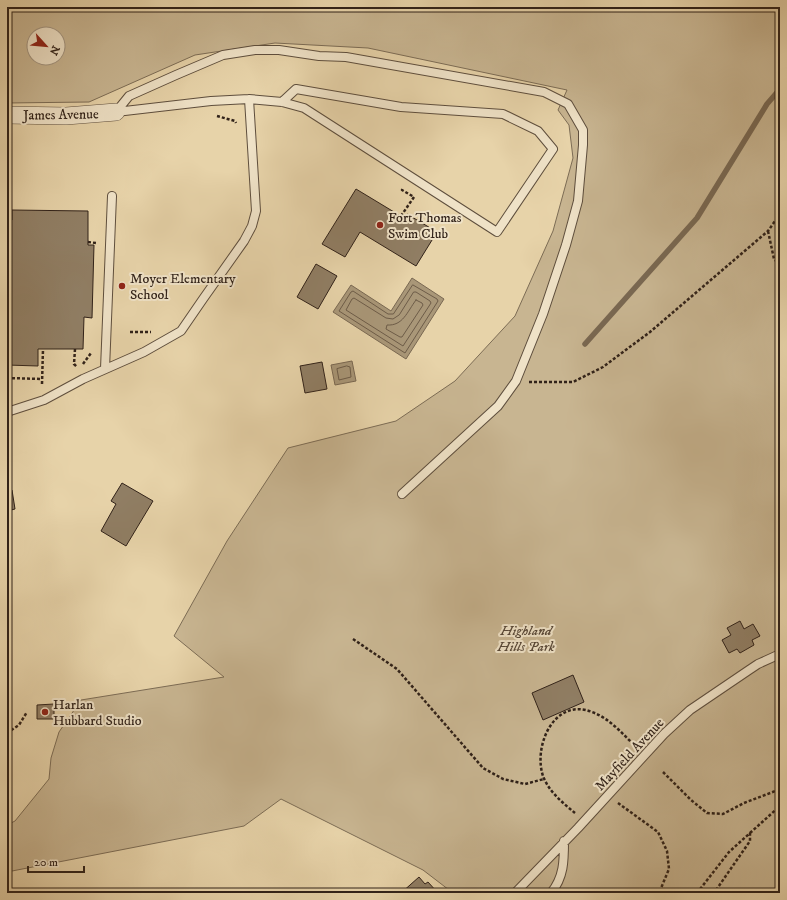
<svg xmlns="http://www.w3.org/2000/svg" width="787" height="900" font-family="'IM FELL DW Pica',serif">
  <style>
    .green { fill: #c8b591; stroke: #7c6c55; fill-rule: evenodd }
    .water { fill: #a99778; stroke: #796852 }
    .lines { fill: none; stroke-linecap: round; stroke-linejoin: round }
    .shore { stroke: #6d5c48; stroke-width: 1 }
    .stream { stroke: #796852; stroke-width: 5.5 }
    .building { fill: #907e64; stroke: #312219 }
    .service-casing { stroke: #5e4e3d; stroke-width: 10 }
    .minor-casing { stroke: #5e4e3d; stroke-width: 18 }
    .path { stroke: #312219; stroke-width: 2.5; stroke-dasharray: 3 2; stroke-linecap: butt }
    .service { stroke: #efe2c7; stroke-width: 8 }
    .minor { stroke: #efe2c7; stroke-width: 17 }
    .poi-dot { fill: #8f2418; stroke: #efe2c7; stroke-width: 1.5 }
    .labels { text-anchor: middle; stroke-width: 4; stroke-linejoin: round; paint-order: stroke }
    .street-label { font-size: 14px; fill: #312219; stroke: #efe2c7 }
    .poi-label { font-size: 14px; fill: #312219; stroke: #efe2c7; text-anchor: start }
    .park-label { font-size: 14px; font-style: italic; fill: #574737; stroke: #efe2c7 }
  </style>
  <rect width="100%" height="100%" fill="#e7d3a9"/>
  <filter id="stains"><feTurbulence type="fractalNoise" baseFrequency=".005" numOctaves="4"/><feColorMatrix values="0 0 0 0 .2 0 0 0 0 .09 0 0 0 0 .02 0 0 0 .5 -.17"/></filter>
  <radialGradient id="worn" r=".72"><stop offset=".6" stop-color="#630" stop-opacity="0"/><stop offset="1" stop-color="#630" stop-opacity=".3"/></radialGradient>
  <!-- green -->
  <path class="green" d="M7 7H780V893H453L423 870 281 799 244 826 12 871H7V825L15 821 49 779 51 758 59 732 81 700 224 677 174 636 227 541 288 448 396 421 455 381 515 316 553 231 573 158 569 125 558 110 567 90 368 48 275 43 195 55 89 102 7 103ZM34 34H58V58H34Z"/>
  <!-- water -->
  <path class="water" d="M412 278 444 299 406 359 333 312 351 285 391 311Z
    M352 361 356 381 335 385 331 365Z"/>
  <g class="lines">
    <!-- shore -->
    <path class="shore" d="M413 285 437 299 438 301 405 353 339 311 351 292 353 291 388 314H393Z
      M414 292H416L430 301 431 303 403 346 346 310 352 299 354 298 386 318 393 319 399 315Z
      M416 300 422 303 423 305 402 337H400L386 329 387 325C403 326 407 312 416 300Z
      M347 366 350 367 351 377 339 380 337 369Z"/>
    <!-- stream -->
    <path class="stream" d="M585 344 697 218 767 104 780 89"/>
  </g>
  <!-- building -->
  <path class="building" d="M356 189 404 218 407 214 437 232 416 266 360 232 345 257 322 244Z
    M12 210 88 211V245H94L92 318 84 317 83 349H38V366L7 365V220H12Z
    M316 264 337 276 318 309 297 297Z
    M322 362 327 389 305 393 300 366Z
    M122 483 153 501 126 546 101 531 116 504 111 501Z
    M12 490 15 509 7 511V491Z
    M740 621 744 629 753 624 760 636 752 640 754 645 740 653 737 649 729 653 722 640 731 635 727 628Z
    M573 675 584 702 543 720 532 693Z
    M54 704V719H37V705Z
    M419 877 425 884 428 882 438 893H401Z"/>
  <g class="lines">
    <defs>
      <path id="service" d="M116 112 129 96 176 75 223 55 255 50H279L319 56 346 57 544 92 568 104 583 130V145L578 201 566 245 543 314 516 381 498 406 402 494
        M116 112 211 101 249 99 282 102 304 108 497 232 553 149 538 131 503 114 401 107 296 89 282 102
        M105 369 112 196
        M7 412 44 400 83 379 144 352 181 331 203 299 244 241 252 226 256 211 249 99
        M515 893 578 828 664 734 690 710 749 670 758 664 780 654
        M551 893C564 877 564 861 564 841"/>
      <path id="minor" d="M7 115 66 116 116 112"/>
    </defs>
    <!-- service casing -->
    <use href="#service" class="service-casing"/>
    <!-- minor casing -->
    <use href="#minor" class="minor-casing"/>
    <!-- path -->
    <path class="path" d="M217 116 235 121 236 123
      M7 213H12
      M401 216 414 197 402 190 403 188
      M768 231 774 259 780 265
      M88 242 96 243V245
      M130 332H151
      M75 349 74 364 77 367
      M83 364 91 353
      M7 378 42 379
      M529 382H573L603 367 650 332 768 231 780 214
      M42 384 43 349
      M353 639 397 669 483 768 503 779 525 784 544 779
      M7 733 19 725 27 712
      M663 772 691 800 707 813 723 814 744 803 778 790 780 792
      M618 803 658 832 667 851 669 869 659 893
      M575 813C563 803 549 792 543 776 533 746 554 697 592 712 609 718 623 734 635 746
      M750 833 780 806
      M697 893 729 852 750 833V841L714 893"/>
    <!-- service -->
    <use href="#service" class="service"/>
    <!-- minor -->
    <use href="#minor" class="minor"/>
  </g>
  <!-- markers -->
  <g class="poi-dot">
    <circle cx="380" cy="225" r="4"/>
    <circle cx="122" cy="286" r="4"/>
    <circle cx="45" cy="712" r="4"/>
  </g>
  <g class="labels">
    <!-- street labels -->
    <g class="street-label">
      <text transform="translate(61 114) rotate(-1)" y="5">James Avenue</text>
      <text transform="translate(629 754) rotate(-47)" y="5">Mayfield Avenue</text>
    </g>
    <!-- poi labels -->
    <g class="poi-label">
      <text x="388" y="222">Fort Thomas<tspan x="388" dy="16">Swim Club</tspan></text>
      <text x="130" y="283">Moyer Elementary<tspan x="130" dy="16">School</tspan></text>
      <text x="53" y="709">Harlan<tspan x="53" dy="16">Hubbard Studio</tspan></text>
    </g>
    <!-- park labels -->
    <g class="park-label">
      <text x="526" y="635">Highland<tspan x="526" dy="16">Hills Park</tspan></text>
    </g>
  </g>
  <!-- margin -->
  <rect width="787" height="900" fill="none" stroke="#e7d3a9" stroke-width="24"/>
  <rect x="8" y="8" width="771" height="884" fill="none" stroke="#312219" stroke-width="2"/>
  <rect x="12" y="12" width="763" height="876" fill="none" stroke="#312219"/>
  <!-- north arrow -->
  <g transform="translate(46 46) rotate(117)"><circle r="19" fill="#efe2c7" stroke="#a39581"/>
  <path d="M0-3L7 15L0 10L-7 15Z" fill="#8f2418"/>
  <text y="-6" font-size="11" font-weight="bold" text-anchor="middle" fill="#312219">N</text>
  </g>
  <!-- scale -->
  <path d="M28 866v6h56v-6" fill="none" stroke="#312219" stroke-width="2"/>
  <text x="34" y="866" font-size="12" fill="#312219" stroke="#efe2c7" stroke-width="3" paint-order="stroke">20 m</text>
  <rect width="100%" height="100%" filter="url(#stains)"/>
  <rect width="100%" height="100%" fill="url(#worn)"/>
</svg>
